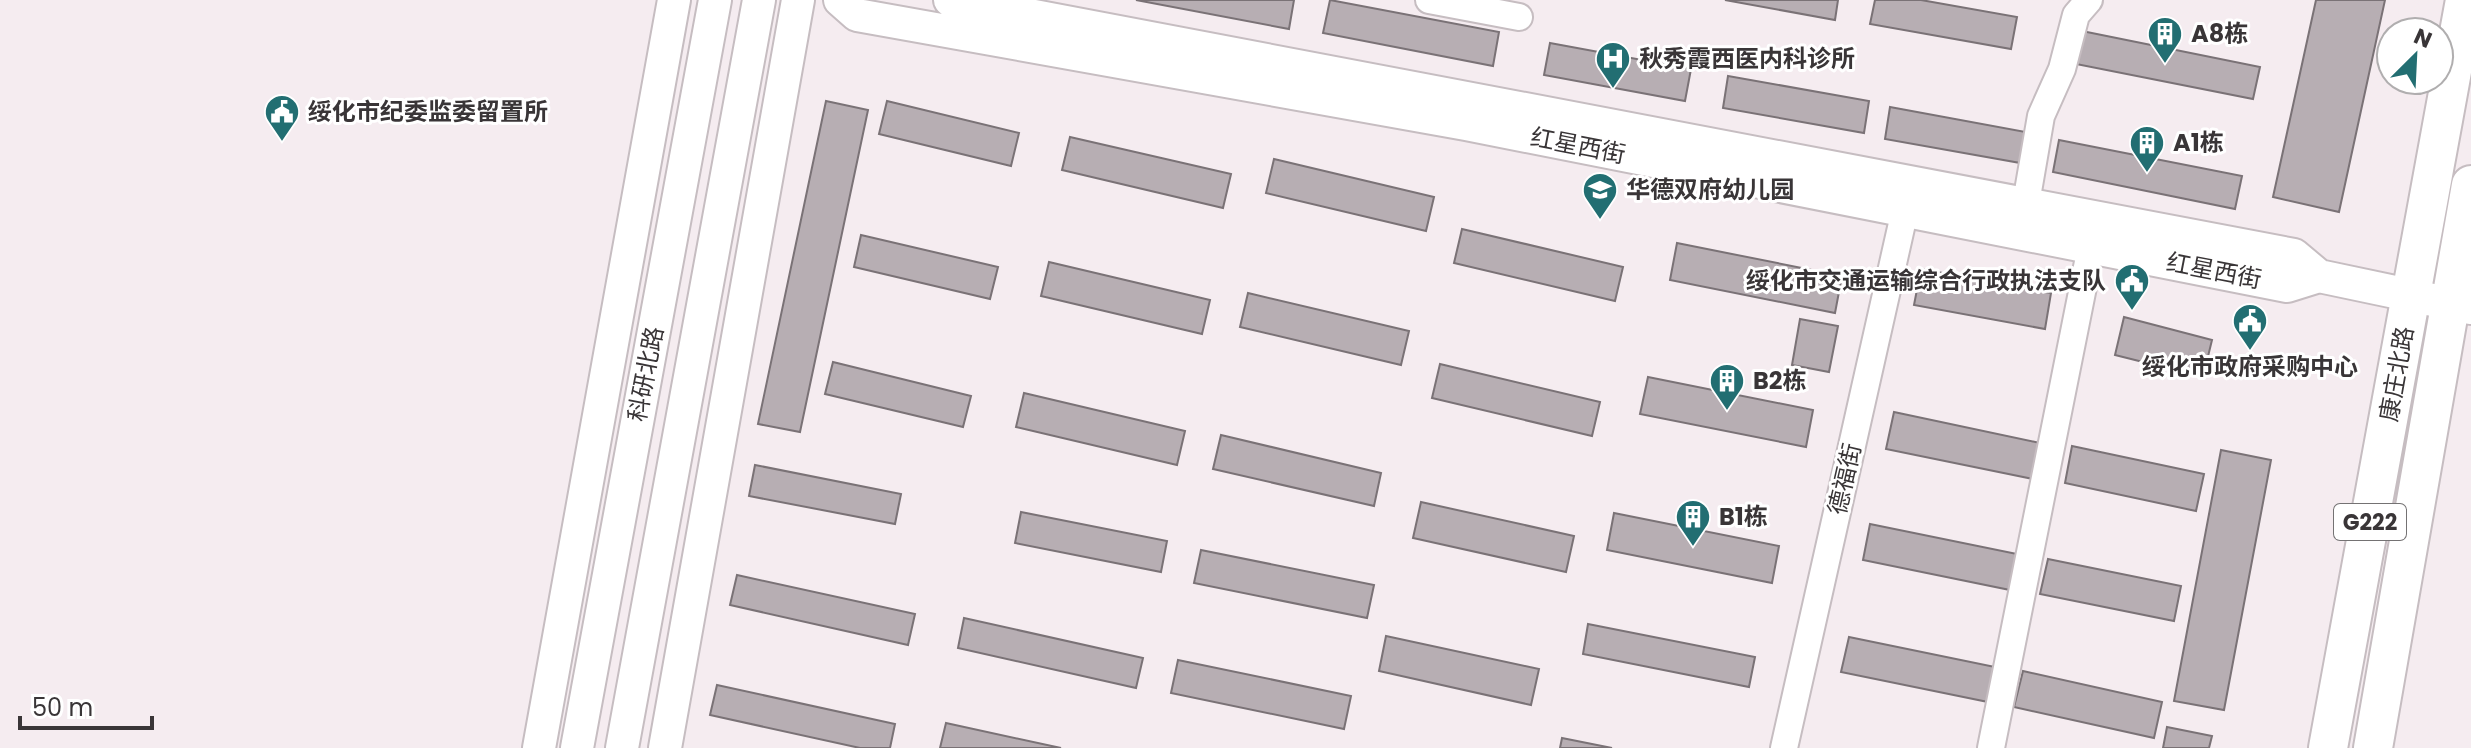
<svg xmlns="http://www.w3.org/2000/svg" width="2471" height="748" font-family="Poppins,'Noto Sans SC',sans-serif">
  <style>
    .building { fill: #b7aeb3; stroke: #7a7276; stroke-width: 2 }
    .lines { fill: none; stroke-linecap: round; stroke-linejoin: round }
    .minor-casing { stroke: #c6bdc1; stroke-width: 30 }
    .major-casing { stroke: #c6bdc1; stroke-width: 36 }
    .highway-casing { stroke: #c6bdc1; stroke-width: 42 }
    .minor { stroke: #fff; stroke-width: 26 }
    .major { stroke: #fff; stroke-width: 32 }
    .highway { stroke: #fff; stroke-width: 38 }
    .labels { text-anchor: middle; stroke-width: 6; stroke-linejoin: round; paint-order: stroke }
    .shield { fill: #fff; stroke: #747273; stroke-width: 2 }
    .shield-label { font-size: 22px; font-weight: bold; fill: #393537 }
    .poi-label { font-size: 24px; font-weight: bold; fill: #393537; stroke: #fff; text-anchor: start }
    .street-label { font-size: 24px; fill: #393537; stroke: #fff }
  </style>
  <rect width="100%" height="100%" fill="#f5ecf0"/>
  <!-- building -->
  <path class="building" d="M1136 0H1294L1289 29Z
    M1330 0 1499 32 1493 66 1323 33Z
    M1725 0H1838L1835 20Z
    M1875 0H1921L2017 17 2011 49 1870 24Z
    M2316 0H2385L2339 212 2273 197Z
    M2077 30 2260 67 2253 99 2071 63Z
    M1550 43 1691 69 1685 101 1544 75Z
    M1728 76 1869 101 1864 133 1723 108Z
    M826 101 868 110 800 432 758 424Z
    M887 101 1019 133 1011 166 879 134Z
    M1890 107 2031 133 2026 164 1885 139Z
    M1070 137 1231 174 1223 208 1062 170Z
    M2059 140 2242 176 2235 209 2053 172Z
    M1274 159 1434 197 1426 231 1266 193Z
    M1462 229 1623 267 1615 301 1454 263Z
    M861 235 998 267 990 299 854 267Z
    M1677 243 1842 276 1835 313 1670 280Z
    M1049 262 1210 300 1202 334 1041 296Z
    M1921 269 2051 293 2045 329 1914 305Z
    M1248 293 1409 331 1401 365 1240 327Z
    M2124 317 2212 340 2203 377 2115 355Z
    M1800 319 1838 326 1829 372 1792 365Z
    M833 362 971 396 963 427 825 394Z
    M1440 364 1600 402 1592 436 1432 398Z
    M1648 377 1813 410 1806 447 1640 414Z
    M1024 393 1185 431 1177 465 1016 427Z
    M1894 412 2040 443 2033 479 1886 449Z
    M1221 435 1381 473 1374 506 1213 469Z
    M2072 446 2204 474 2196 511 2065 483Z
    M2221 450 2271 460 2224 710 2174 701Z
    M755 465 901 494 895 524 749 496Z
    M1421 502 1574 536 1566 572 1413 538Z
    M1021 512 1167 541 1161 572 1015 543Z
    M1614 513 1779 546 1772 583 1607 550Z
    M1870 524 2017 554 2010 590 1863 560Z
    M1201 550 1374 585 1367 618 1194 583Z
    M2048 559 2181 586 2174 621 2040 594Z
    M737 575 915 614 908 645 730 605Z
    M964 618 1143 658 1136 688 958 648Z
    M1588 624 1755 657 1749 687 1583 654Z
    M1386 636 1539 669 1531 705 1379 671Z
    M1849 637 1995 667 1988 702 1841 672Z
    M1178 660 1351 696 1344 729 1171 693Z
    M2023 671 2162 702 2154 738 2014 707Z
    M717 685 895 724 890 748H860L710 715Z
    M946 723 1061 748H940Z
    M2167 727 2212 736 2209 748H2163Z
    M1562 738 1612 748H1560Z"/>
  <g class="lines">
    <defs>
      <path id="minor" d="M1429 0 1519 17
        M2026 203 2041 116 2062 69 2076 15 2089 0
        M1784 748 1905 210
        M1991 748 2091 247"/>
      <path id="major" d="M840 0 857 15 1466 124 2287 286 2319 276 2294 255 950 0
        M2319 276 2471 308
        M539 748 674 0
        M577 748 715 0
        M622 748 759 0
        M665 748 798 0"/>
      <path id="highway" d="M2328 748 2465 0
        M2373 748 2471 185"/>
    </defs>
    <!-- minor casing -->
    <use href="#minor" class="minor-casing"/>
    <!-- major casing -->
    <use href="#major" class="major-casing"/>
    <!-- highway casing -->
    <use href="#highway" class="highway-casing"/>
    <!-- minor -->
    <use href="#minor" class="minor"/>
    <!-- major -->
    <use href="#major" class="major"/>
    <!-- highway -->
    <use href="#highway" class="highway"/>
  </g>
  <!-- icons -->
  <defs>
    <symbol id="building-pin" viewBox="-11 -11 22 30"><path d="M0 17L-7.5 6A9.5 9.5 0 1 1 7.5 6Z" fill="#226e72" stroke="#fff"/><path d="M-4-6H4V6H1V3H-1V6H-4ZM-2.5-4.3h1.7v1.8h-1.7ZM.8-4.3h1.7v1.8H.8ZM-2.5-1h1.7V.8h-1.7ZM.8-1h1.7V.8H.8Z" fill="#fff"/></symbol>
    <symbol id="hospital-pin" viewBox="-11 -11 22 30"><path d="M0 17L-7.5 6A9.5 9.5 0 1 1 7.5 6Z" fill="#226e72" stroke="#fff"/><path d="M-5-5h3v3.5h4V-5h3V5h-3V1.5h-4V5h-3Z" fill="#fff"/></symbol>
    <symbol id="civic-pin" viewBox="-11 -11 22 30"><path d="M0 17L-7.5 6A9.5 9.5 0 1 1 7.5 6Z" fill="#226e72" stroke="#fff"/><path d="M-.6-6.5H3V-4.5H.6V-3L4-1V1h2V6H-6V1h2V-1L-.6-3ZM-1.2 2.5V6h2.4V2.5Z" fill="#fff"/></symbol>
    <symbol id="school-pin" viewBox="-11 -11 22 30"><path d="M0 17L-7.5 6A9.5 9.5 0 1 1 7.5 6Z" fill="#226e72" stroke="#fff"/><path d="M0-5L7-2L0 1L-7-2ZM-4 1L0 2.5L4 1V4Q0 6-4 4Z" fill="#fff"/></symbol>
  </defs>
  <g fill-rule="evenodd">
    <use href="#building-pin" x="2145" y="14" width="40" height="54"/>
    <use href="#hospital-pin" x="1593" y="39" width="40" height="54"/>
    <use href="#civic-pin" x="262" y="92" width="40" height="54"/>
    <use href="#building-pin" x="2127" y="123" width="40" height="54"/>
    <use href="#school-pin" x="1580" y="170" width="40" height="54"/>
    <use href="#civic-pin" x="2112" y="261" width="40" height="54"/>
    <use href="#civic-pin" x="2230" y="301" width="40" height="54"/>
    <use href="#building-pin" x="1707" y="361" width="40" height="54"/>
    <use href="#building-pin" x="1673" y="497" width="40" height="54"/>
  </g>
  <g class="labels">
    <!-- shield labels -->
    <rect class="shield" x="2334" y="504" width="72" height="36" rx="6"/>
    <g class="shield-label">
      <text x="2370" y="530">G222</text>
    </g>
    <!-- poi labels -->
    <g class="poi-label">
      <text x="2191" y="42">A8栋</text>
      <text x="1639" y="67">秋秀霞西医内科诊所</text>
      <text x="308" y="120">绥化市纪委监委留置所</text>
      <text x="2173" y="151">A1栋</text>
      <text x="1626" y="198">华德双府幼儿园</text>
      <text x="2106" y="289" text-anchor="end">绥化市交通运输综合行政执法支队</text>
      <text x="2250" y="375" text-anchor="middle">绥化市政府采购中心</text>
      <text x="1753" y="389">B2栋</text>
      <text x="1719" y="525">B1栋</text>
    </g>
    <!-- street labels -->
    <g class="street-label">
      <text transform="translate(1578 146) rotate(11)" y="8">红星西街</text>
      <text transform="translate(2214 271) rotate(11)" y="8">红星西街</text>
      <text transform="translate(646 374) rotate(-79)" y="8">科研北路</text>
      <text transform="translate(2397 374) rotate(-80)" y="8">康庄北路</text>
      <text transform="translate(1845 479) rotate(-77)" y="8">德福街</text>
    </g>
  </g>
  <!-- north arrow -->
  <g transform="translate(2415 56) rotate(24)"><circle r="38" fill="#ffffff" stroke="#b0aeaf" stroke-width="2"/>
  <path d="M0-6L14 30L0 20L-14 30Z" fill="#226e72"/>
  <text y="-12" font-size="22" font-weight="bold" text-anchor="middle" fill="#393537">N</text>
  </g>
  <!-- scale -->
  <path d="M20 716v12h132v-12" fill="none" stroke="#393537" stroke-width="4"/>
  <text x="32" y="716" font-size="24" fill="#393537" stroke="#ffffff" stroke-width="6" paint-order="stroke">50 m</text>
</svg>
